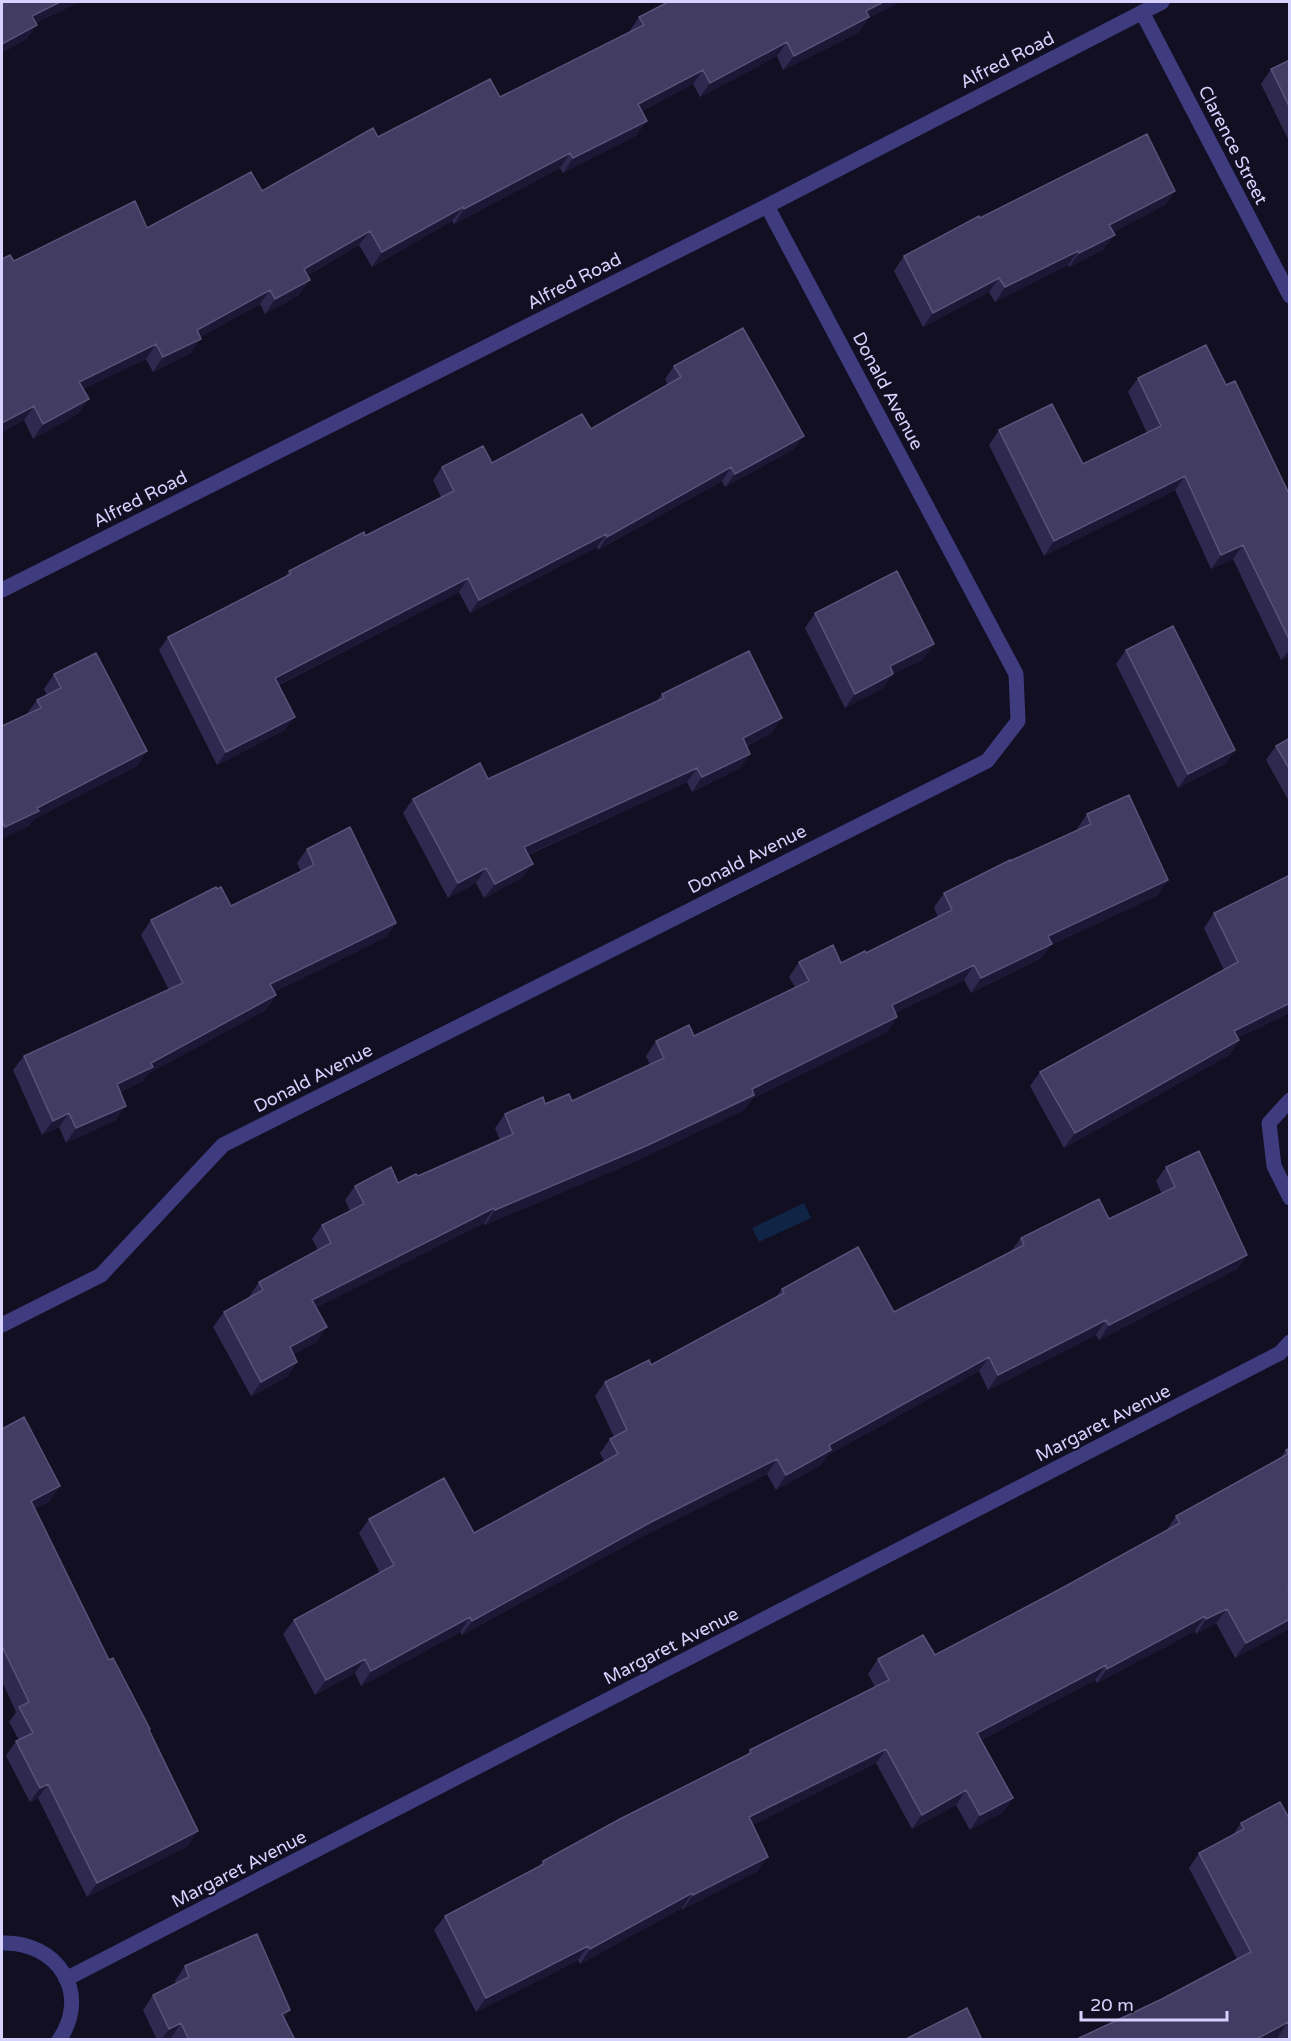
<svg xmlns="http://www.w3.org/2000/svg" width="1291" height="2041" font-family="'Varela Round',sans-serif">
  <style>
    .water { fill: #102445 }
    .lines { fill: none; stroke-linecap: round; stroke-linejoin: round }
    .minor { stroke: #3e3c7f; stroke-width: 15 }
    .tertiary { stroke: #3e3c7f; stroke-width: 15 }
    .wall { fill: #30294f }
    .shaded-wall { fill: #1c1735 }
    .building { fill: #423b62; stroke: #59537a; stroke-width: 1.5 }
    .labels { text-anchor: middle; stroke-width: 4.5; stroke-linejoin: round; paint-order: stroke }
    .street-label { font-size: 18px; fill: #d7d2fd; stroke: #120f22 }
  </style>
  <rect width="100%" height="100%" fill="#120f22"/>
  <!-- water -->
  <path class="water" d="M804 1203 811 1218 759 1242 752 1228Z"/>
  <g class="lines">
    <!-- minor -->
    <path class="minor" d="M1142 12 1290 296
      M2 590 767 206 1162 2
      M1290 1100 1269 1123 1274 1166 1290 1198
      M2 1325 101 1275 223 1145 987 761 1018 721 1016 674 767 206
      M66 1979 1280 1353 1290 1342"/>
    <!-- tertiary -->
    <path class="tertiary" d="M2 1943C56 1941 92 1992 59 2040"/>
  </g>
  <!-- wall -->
  <path class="wall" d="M639 17 868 19 859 32 783 70 777 56 700 97 693 84 642 111 637 135 563 173 560 168 454 224 452 221 372 267 359 245 307 276 299 295 265 314 260 304 200 337 191 353 153 372 146 359 83 389 79 413 33 439 24 420 2 432V259L14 261 147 228 262 191 378 137 500 97 629 33V32Z
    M1290 60V143L1261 84 1271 69Z
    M1175 191 1165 205 1113 232 1104 249 1069 267 1068 265 995 302 989 292 923 327 894 271 904 256 980 218Z
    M674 366 794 449 725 487 722 481 598 550 597 547 470 613 459 592 279 685 285 730 217 765 159 650 168 637 285 577 289 571 365 536 441 497 433 480 442 467 492 463 591 429 668 385 665 379Z
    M1138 378 1226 385 1290 496V656L1281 660 1233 559 1211 569 1175 490 1044 556 989 445 999 430 1083 464 1147 433 1128 392Z
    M815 613 924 659 893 674 883 688 845 708 805 628Z
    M1126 650 1235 750 1225 764 1178 788 1116 664Z
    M54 674 147 751 137 766 34 819 29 826 2 838V726L26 715 37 700 47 695 44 689Z
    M662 694 772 733 746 746 750 754 740 768 692 792 687 782 528 855 522 878 484 898 476 883 448 898 403 813 413 799 488 779 657 701Z
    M1290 738V803L1266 760 1276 746Z
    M1087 814 1168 880 1158 895 1051 945 1041 958 971 993 964 980 895 1013 897 1017 887 1032 752 1099 744 1110 636 1161 485 1225 484 1223 316 1307 317 1342 293 1354 297 1362 287 1377 251 1396 213 1327 224 1312 249 1298V1297L259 1282 318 1250 312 1239 322 1225 350 1211 345 1200 355 1186 398 1183 418 1176 500 1140 495 1128 505 1114 545 1104 572 1101 650 1065 646 1056 656 1041 694 1036 795 987 789 977 799 962 841 963 866 953 938 917 934 907 944 893 1078 831 1077 829Z
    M307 849 396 923 386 937 274 992 276 995 266 1010 149 1073 143 1081 120 1092 116 1120 66 1143 59 1127 42 1135 13 1070 24 1056 169 990 141 935 151 920 231 906 301 872 297 863Z
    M1290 875 1238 1038 1239 1040 1229 1055 1064 1148 1030 1086 1040 1072 1224 970 1204 928 1214 913Z
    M1166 1167 1247 1255 1237 1269 1099 1340 1096 1335 988 1390 979 1371 828 1455 821 1465 776 1490 767 1474 643 1536 462 1635 460 1632 361 1686 355 1673 315 1695 283 1634 294 1620 380 1573 359 1533 369 1519 474 1533 604 1461 600 1453 610 1439 614 1437 595 1396 605 1382 651 1365 775 1298 782 1289 894 1312 1011 1251 1021 1238 1109 1219 1162 1194 1156 1181Z
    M2 1429 50 1501 34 1509 109 1660 149 1731 188 1846 87 1897 38 1798 30 1802 6 1756 16 1741 19 1740 9 1722 16 1712 2 1681Z
    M1290 1448V1628L1235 1658 1216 1623 1196 1634 1195 1631 1097 1683 1095 1680 981 1740 1013 1798 1003 1812 970 1830 956 1805 912 1829 876 1763 752 1825 758 1871 683 1909 682 1908 580 1964 578 1960 476 2012 434 1930 445 1916 538 1867 543 1861 746 1756 750 1750 875 1687 868 1674 878 1659 935 1655 1064 1587 1166 1531 1176 1516 1280 1459 1286 1450Z
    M1290 1820V2040H1279L1278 2037 1272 2040H1075L1162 1999 1237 1959 1189 1868 1199 1853 1233 1835 1241 1823Z
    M185 1966 290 2010 284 2018 295 2040H172L171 2038 167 2040H157L143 2010 153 1995 176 1983 175 1981Z"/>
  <!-- shaded-wall -->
  <path class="shaded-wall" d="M60 2H80L22 30 32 16Z
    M883 2H900L868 19 859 32 783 70 794 56 866 11Z
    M37 25 27 39 2 53V44Z
    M787 42 777 56 700 97 710 83Z
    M703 70 693 84 628 118 638 104Z
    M647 121 637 135 563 173 573 158Z
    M570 153 560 168 454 224 464 209Z
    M1175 191 1165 205 1099 240 1109 225Z
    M463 207 452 221 372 267 382 252Z
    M370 231 359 245 294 284 304 269Z
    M1115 235 1104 249 1069 267 1079 253Z
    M1078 251 1068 265 995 302 1005 287Z
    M999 278 989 292 923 327 933 313Z
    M310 280 299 295 265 314 275 299Z
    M270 290 260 304 187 345 197 330Z
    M201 339 191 353 153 372 163 357Z
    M156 344 146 359 69 396 79 382Z
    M89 399 79 413 33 439 43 424Z
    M34 406 24 420 2 432V423Z
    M804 436 794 449 725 487 735 474Z
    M731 467 722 481 598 550 607 537Z
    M1185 476 1175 490 1044 556 1054 541Z
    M606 534 597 547 470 613 479 600Z
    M1243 545 1233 559 1211 569 1221 555Z
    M468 578 459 592 266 691 275 678Z
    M934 644 924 659 893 674 883 688 845 708 855 694 890 666Z
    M1290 649V656L1281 660Z
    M295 717 285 730 217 765 226 752Z
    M782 718 772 733 732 752 743 738Z
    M1235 750 1225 764 1178 788 1188 774Z
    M147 751 137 766 34 819 29 826 2 838V832L5 827 37 808Z
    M750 754 740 768 692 792 702 777Z
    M697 768 687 782 513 861 524 847Z
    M533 864 522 878 484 898 495 884Z
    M486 868 476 883 448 898 458 883Z
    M1168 880 1158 895 1051 945 1041 958 971 993 981 978 1048 936Z
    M396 923 386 937 260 999 270 984Z
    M974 965 964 980 881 1020 892 1005Z
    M276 995 266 1010 149 1073 143 1081 106 1098 117 1084 151 1063Z
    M1290 1003V1013L1224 1045 1234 1031Z
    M897 1017 887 1032 752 1099 744 1110 636 1161 485 1225 495 1210 752 1089Z
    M1239 1040 1229 1055 1064 1148 1075 1133Z
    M126 1106 116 1120 66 1143 76 1128Z
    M69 1113 59 1127 42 1135 53 1121Z
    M494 1208 484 1223 302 1315 312 1300Z
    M1247 1255 1237 1269 1099 1340 1109 1325Z
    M1106 1320 1096 1335 988 1390 998 1375Z
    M327 1327 317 1342 280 1362 290 1347Z
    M989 1357 979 1371 828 1455 821 1465 776 1490 786 1475 829 1445Z
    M297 1362 287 1377 251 1396 261 1382Z
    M777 1459 767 1474 643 1536 462 1635 472 1621 653 1521Z
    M60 1486 50 1501 21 1516 31 1501Z
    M1227 1609 1216 1623 1196 1634 1206 1619Z
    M1205 1616 1195 1631 1097 1683 1107 1669Z
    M470 1617 460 1632 361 1686 371 1671Z
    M1290 1619V1628L1235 1658 1246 1643Z
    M365 1659 355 1673 315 1695 326 1680Z
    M1106 1665 1095 1680 967 1747 977 1733Z
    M886 1749 876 1763 739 1832 749 1817Z
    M48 1784 38 1798 30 1802 40 1788Z
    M966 1790 956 1805 912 1829 922 1815Z
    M1013 1798 1003 1812 970 1830 980 1815Z
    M198 1831 188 1846 87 1897 97 1883Z
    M768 1857 758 1871 683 1909 693 1895Z
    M692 1893 682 1908 580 1964 590 1949Z
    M588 1946 578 1960 476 2012 486 1998Z
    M290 2010 280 2024 282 2014Z
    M1288 2022 1278 2037 1272 2040H1255Z
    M181 2023 171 2038 167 2040H161L169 2029Z"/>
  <!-- building -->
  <path class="building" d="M2 2H60L32 16 37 25 2 44Z
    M668 2H883L866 11 869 17 794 56 787 42 710 83 703 70 638 104 647 121 573 158 570 153 464 209 463 207 382 252 370 231 304 269 310 280 275 299 270 290 197 330 201 339 163 357 156 344 79 382 89 399 43 424 34 406 2 423V259L10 255 14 261 135 201 147 228 251 172 262 191 373 128 378 137 490 79 500 97 644 25 639 17Z
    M1290 60V108L1271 69Z
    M1147 134 1175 191 1109 225 1115 235 1079 253 1078 251 1005 287 999 278 933 313 904 256 979 216 980 218Z
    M743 328 804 436 735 474 731 467 607 537 606 534 479 600 468 578 275 678 295 717 226 752 168 637 291 574 289 571 364 532 365 536 454 491 442 467 483 446 492 463 582 414 591 429 681 377 674 366Z
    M1206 345 1226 385 1235 381 1290 496V641L1243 545 1221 555 1185 476 1054 541 999 430 1052 404 1083 464 1161 426 1138 378Z
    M897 571 934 644 890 666 893 674 855 694 815 613Z
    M1173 626 1235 750 1188 774 1126 650Z
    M749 651 782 718 743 738 750 754 702 777 697 768 524 847 533 864 495 884 486 868 458 883 413 799 480 763 488 779 664 698 662 694Z
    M96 653 147 751 37 808 39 811 5 827 2 821V726L41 708 37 700 61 688 54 674Z
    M1290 738V770L1276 746Z
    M1129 795 1168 880 1048 936 1052 944 981 978 974 965 892 1005 897 1017 752 1089 754 1095 646 1146 495 1210 494 1208 312 1300 327 1327 290 1347 297 1362 261 1382 224 1312 263 1290 259 1282 331 1243 322 1225 364 1204 355 1186 391 1167 398 1183 416 1174 418 1176 513 1134 505 1114 543 1097 545 1104 569 1094 572 1101 664 1058 656 1041 689 1025 694 1036 809 981 799 962 833 945 841 963 865 951 866 953 952 910 944 893 1010 860V861L1091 824 1087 814Z
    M350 827 396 923 270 984 276 995 151 1063 153 1067 117 1084 126 1106 76 1128 69 1113 53 1121 24 1056 183 983 151 920 216 887 217 889 221 887 231 906 314 865 307 849Z
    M1290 875V1003L1234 1031 1239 1040 1075 1133 1040 1072 1238 962 1214 913Z
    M1199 1151 1247 1255 1109 1325 1106 1320 998 1375 989 1357 829 1445 831 1450 786 1475 777 1459 653 1521 472 1621 470 1617 371 1671 365 1659 326 1680 294 1620 394 1565 369 1519 444 1478 474 1533 618 1454 610 1439 627 1430 605 1382 649 1360 651 1365 784 1293 782 1289 858 1247 894 1312 1024 1245 1021 1238 1099 1199 1109 1219 1175 1187 1166 1167Z
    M24 1417 60 1486 31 1501 109 1660 113 1658 150 1729 149 1730 198 1831 97 1883 48 1784 40 1788 16 1741 33 1733 19 1707 29 1702 2 1646V1429Z
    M1290 1448V1588L1288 1589 1290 1592V1619L1246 1643 1227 1609 1206 1619 1205 1616 1107 1669 1106 1665 977 1733 1013 1798 980 1815 966 1790 922 1815 886 1749 749 1817 768 1857 693 1895 692 1893 590 1949 588 1946 486 1998 445 1916 544 1864 543 1861 620 1819 751 1753 750 1750 889 1680 878 1659 923 1635 935 1655 1064 1587 1180 1523 1176 1516 1288 1454 1286 1450Z
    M1280 1802 1290 1820V2025L1288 2022 1255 2040H1075L1162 1999 1251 1952 1199 1853 1244 1829 1241 1823Z
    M257 1934 290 2010 282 2014 295 2040H189L181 2023 169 2029 153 1995 189 1977 185 1966Z
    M967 2008 982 2040H904Z"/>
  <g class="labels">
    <!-- street labels -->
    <g class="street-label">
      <text transform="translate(1007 60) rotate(-27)" y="6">Alfred Road</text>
      <text transform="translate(1233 145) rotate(63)" y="6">Clarence Street</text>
      <text transform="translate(574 281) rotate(-27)" y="6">Alfred Road</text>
      <text transform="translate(888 391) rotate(62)" y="6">Donald Avenue</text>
      <text transform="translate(140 499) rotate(-27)" y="6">Alfred Road</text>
      <text transform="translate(747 859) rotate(-27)" y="6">Donald Avenue</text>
      <text transform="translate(313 1078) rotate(-27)" y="6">Donald Avenue</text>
      <text transform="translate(1103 1423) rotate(-27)" y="6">Margaret Avenue</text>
      <text transform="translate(671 1646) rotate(-27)" y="6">Margaret Avenue</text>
      <text transform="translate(239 1869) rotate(-27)" y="6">Margaret Avenue</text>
    </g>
  </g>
  <!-- border -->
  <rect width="1291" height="2041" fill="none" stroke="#d7d2fd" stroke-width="6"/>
  <!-- scale -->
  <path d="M1081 2011v9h146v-9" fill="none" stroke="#d7d2fd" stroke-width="3"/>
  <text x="1090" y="2011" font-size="18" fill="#d7d2fd" stroke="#120f22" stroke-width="4.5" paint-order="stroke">20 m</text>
</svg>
